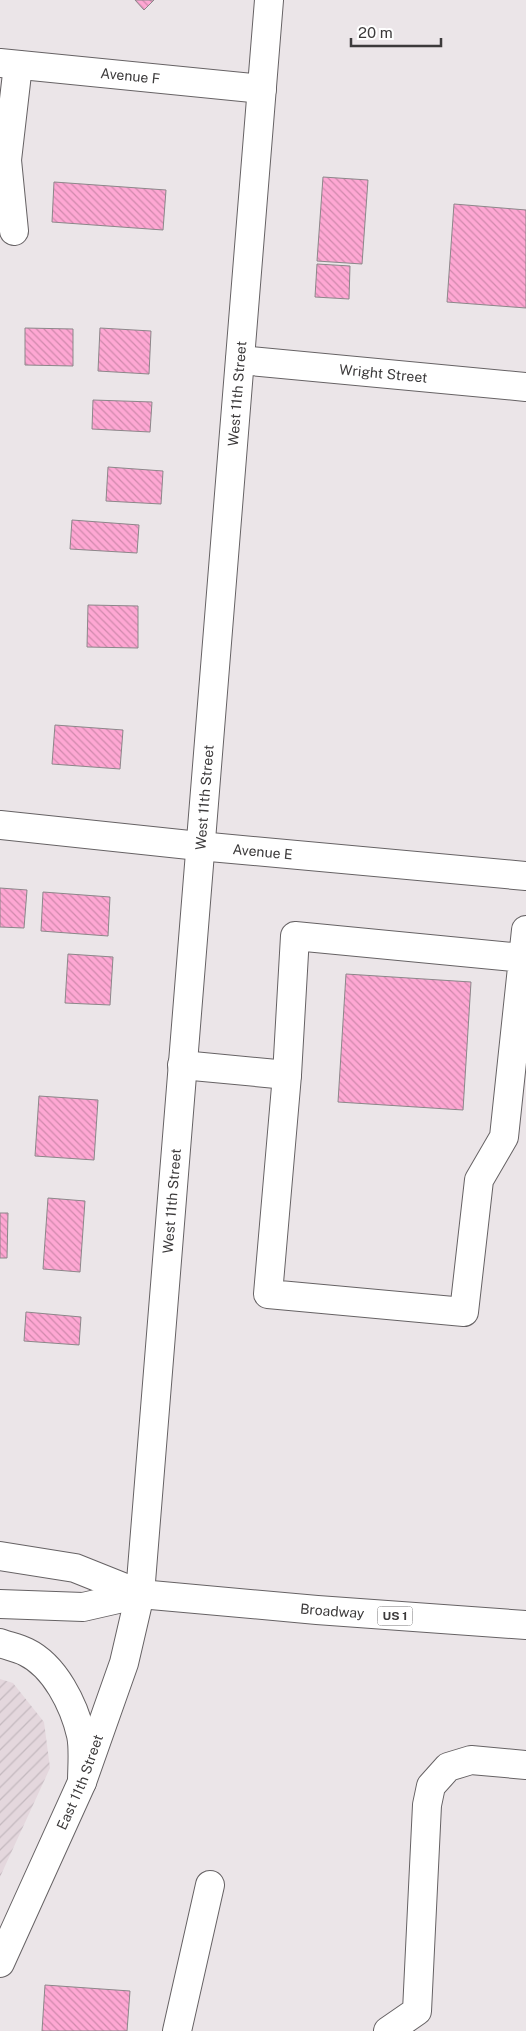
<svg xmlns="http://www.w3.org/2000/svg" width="526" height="2031" font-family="'Public Sans',sans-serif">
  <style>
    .industrial { fill: url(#industrial-furrows) }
    .building { fill: url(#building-back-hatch); stroke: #8c878a }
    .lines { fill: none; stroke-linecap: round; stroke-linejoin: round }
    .minor-casing { stroke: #666264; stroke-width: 30 }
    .major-casing { stroke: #666264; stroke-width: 30 }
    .minor { stroke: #fff; stroke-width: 28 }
    .major { stroke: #fff; stroke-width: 28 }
    .labels { text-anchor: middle; stroke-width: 4; stroke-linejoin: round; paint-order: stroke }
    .shield { fill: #fff; stroke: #767576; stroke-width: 1 }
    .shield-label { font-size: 12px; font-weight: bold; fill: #3c3a3b }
    .street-label { font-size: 14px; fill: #3c3a3b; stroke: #fff }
  </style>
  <defs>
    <pattern id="industrial-furrows" width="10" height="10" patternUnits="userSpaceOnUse" patternTransform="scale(1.25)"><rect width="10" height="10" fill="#e4d7dd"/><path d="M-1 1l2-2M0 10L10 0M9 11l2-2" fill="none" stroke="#c4b9bf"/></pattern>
    <pattern id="building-back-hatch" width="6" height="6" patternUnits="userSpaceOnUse" patternTransform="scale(1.25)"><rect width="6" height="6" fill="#fea7d3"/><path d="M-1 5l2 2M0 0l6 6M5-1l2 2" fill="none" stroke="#cf89ac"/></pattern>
  </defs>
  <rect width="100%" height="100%" fill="#ebe5e8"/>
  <!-- industrial -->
  <path class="industrial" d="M0 1679 13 1683 44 1722 50 1768 0 1877Z"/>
  <!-- building -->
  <path class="building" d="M135 0H154L144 10Z
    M323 177 368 180 362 264 317 261Z
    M54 182 166 190 163 230 52 222Z
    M454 204 526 210V308L447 302Z
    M317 264 350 266 349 299 315 297Z
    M25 328 73 329V366L25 365Z
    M100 328 151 331 149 374 98 371Z
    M93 400 152 402 150 432 92 429Z
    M108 467 163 471 161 504 106 501Z
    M72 520 139 525 137 553 70 549Z
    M88 605 138 606V648L87 647Z
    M55 725 123 730 120 769 52 764Z
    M0 888 27 890 24 928 0 927Z
    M43 892 110 897 108 936 41 931Z
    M68 954 113 957 110 1005 65 1003Z
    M346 974 471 982 463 1110 338 1102Z
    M39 1096 98 1100 94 1160 35 1156Z
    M48 1198 85 1201 80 1272 43 1269Z
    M0 1213H8L7 1258H0Z
    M26 1312 81 1317 79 1345 24 1341Z
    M45 1985 130 1991 127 2031H42Z"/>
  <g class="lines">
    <defs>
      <g id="minor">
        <path id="s1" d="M0 63 262 89"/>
        <path d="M14 231 7 160 18 65"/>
        <path id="s2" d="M240 360 526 387"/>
        <path id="s3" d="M0 825 199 846 526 876"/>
        <path d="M523 958 295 936 287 1075 268 1294 464 1312 479 1180 504 1137 526 930"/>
        <path d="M182 1065 287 1075"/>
        <path id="s4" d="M0 1963 82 1782 124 1663 140 1594 269 0"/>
        <path d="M177 2031 210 1885"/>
        <path d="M388 2031 417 2011 427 1805 431 1786 448 1767 471 1760 526 1765"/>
      </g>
      <g id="major">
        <path id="s5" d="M0 1556 75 1568 140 1594 317 1610 526 1625"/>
        <path d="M0 1604 83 1607 140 1594"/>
        <path d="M0 1643C8 1646 18 1648 26 1652 55 1666 74 1705 81 1735 84 1749 82 1767 82 1782"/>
      </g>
    </defs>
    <!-- minor casing -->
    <use href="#minor" class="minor-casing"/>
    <!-- major casing -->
    <use href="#major" class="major-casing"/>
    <!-- minor -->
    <use href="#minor" class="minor"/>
    <!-- major -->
    <use href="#major" class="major"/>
  </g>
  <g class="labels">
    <!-- shield labels -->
    <rect class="shield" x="377.5" y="1606.5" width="35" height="19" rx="4"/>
    <g class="shield-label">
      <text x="395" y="1620">US 1</text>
    </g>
    <!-- street labels -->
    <g class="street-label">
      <text dy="5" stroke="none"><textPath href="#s1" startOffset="131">Avenue F</textPath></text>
      <text dy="5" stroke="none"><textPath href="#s2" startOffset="144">Wright Street</textPath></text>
      <text dy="5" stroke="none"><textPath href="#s4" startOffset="1600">West 11th Street</textPath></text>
      <text dy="5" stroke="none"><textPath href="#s4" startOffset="1195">West 11th Street</textPath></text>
      <text dy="5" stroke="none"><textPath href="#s3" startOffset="264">Avenue E</textPath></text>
      <text dy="5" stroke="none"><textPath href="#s4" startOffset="790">West 11th Street</textPath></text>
      <text dy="5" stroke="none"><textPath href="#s5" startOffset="339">Broadway</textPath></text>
      <text dy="5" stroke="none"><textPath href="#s4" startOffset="198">East 11th Street</textPath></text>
    </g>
  </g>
  <!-- scale -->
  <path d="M351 38v8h90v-8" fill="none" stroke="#3c3a3b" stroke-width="2.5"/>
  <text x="358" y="38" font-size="15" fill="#3c3a3b" stroke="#ffffff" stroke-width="4" paint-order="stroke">20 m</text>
</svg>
